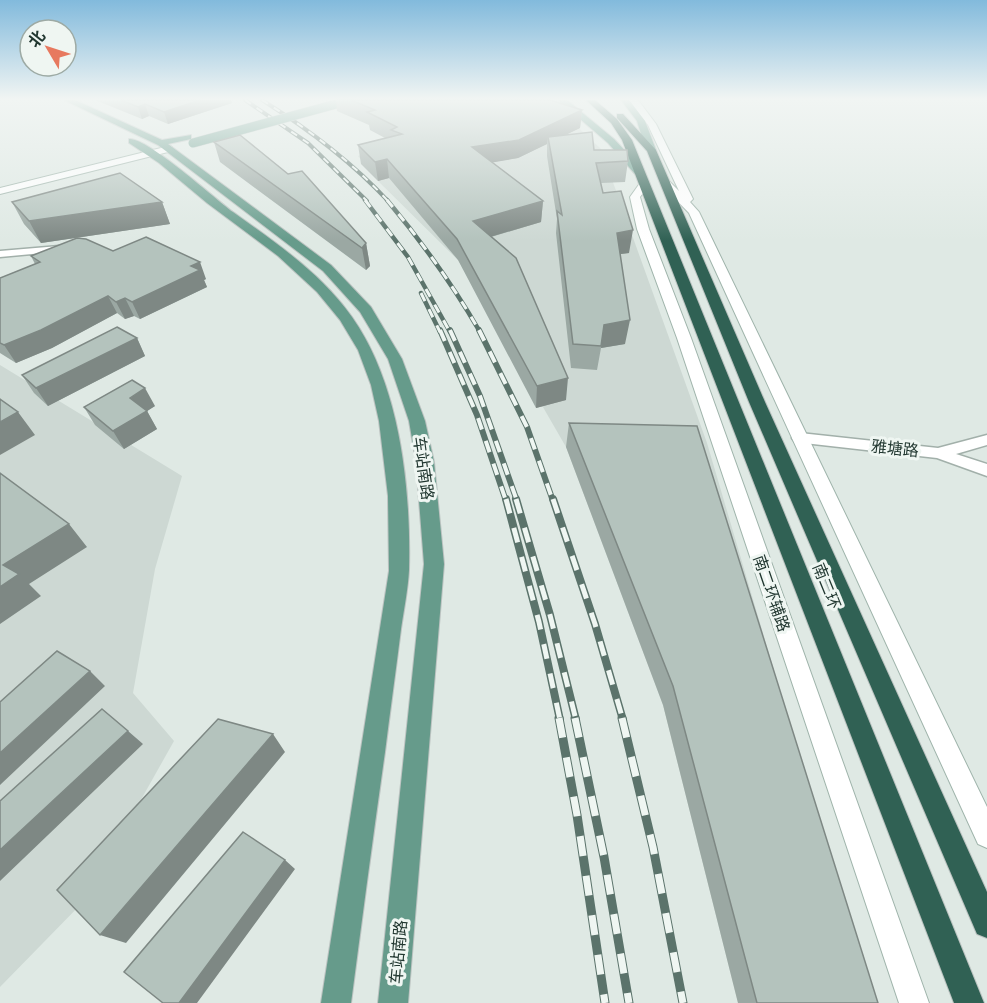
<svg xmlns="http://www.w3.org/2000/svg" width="987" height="1003" font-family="'Archivo Narrow','Noto Sans SC',sans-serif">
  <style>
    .built { fill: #cdd8d3 }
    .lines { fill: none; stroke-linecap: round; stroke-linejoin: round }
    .street-casing { stroke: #a2b0aa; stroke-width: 3 }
    .secondary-casing { stroke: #9fb4ab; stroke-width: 2 }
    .primary-casing { stroke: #bcc3c1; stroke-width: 2 }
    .highway-casing { stroke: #bcc3c1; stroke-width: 2 }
    .street { fill: #fff; fill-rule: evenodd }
    .secondary { fill: #fff; fill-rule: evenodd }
    .primary { fill: #669b8b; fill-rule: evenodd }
    .highway { fill: #306154; fill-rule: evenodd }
    .rail-far4-casing { stroke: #5b736b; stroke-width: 4 }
    .rail-far3-casing { stroke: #5b736b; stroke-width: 4.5 }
    .rail-far2-casing { stroke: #5b736b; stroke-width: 6 }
    .rail-far1-casing { stroke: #5b736b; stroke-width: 8 }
    .rail-casing { stroke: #5b736b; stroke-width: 9 }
    .rail-far4 { stroke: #eff6f2; stroke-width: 2; stroke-dasharray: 7; stroke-linecap: butt }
    .rail-far3 { stroke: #eff6f2; stroke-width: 3; stroke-dasharray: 9; stroke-linecap: butt }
    .rail-far2 { stroke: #eff6f2; stroke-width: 4; stroke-dasharray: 12; stroke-linecap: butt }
    .rail-far1 { stroke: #eff6f2; stroke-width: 5; stroke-dasharray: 15; stroke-linecap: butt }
    .rail { stroke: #eff6f2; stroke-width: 7; stroke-dasharray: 20; stroke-linecap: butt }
    .primary-bridge-casing { stroke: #bcc3c1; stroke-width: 10; stroke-linecap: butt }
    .primary-bridge { stroke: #669b8b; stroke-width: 9 }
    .wall { fill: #9ba8a3 }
    .shaded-wall { fill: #7e8884 }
    .building { fill: #b4c3bd; stroke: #7e8884; stroke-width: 1.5 }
    .labels { text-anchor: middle; stroke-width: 6; stroke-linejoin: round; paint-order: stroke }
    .street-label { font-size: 16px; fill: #213730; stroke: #eff6f2 }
  </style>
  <rect width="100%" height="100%" fill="#dfe9e4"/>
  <!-- built -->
  <path class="built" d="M540 100H549L601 149 707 443 872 1003H738L663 705 566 447 458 260 378 181 358 156 468 114Z
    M0 365 182 476 155 569 133 693 174 741 84 901 0 987Z"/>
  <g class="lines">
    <defs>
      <path id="street" d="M71 245 75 246V250L0 257V251Z
        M800 433 938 448 987 435V445L956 454 987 464V476L937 458 795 442 792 438 795 434Z"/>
      <path id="secondary" d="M629 100H638L656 124 693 199 690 202 699 212 987 807V848L978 844 689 213 661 184 670 182 679 191 648 125Z
        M169 146 172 147V151L0 194V188Z
        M644 182 649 185 640 197 649 229 691 338 929 1003H899L677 338 637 229 630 197 640 183Z"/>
      <path id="primary" d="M64 100H75L162 140 191 135V139L168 144 331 265 371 307 402 359 425 421 434 462 444 564 408 1003H378L424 564 416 462 409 421 388 359 360 312 323 271 158 145Z
        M558 100H567L614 139 643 170V174H635L608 143Z
        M621 100H629L645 121 656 150 654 152 646 150 637 121Z
        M129 139C147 137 214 198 233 212 276 243 321 273 352 317 400 385 411 488 409 570 408 589 404 609 401 629 396 670 390 711 385 752 373 836 362 919 351 1003H321L389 571 388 496 379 421 371 385 358 350 340 320 317 292 278 256 207 203 159 163 129 143Z"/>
      <path id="highway" d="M586 100H595L617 119 632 140 984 1003H954L622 140 611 123Z
        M617 114H623L656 150 765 402 987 892V938L977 934 749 402 647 151 617 118Z"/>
    </defs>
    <!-- street casing -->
    <use href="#street" class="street-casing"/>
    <!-- secondary casing -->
    <use href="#secondary" class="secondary-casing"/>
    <!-- primary casing -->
    <use href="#primary" class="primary-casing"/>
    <!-- highway casing -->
    <use href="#highway" class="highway-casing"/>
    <!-- street -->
    <use href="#street" class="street"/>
    <!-- secondary -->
    <use href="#secondary" class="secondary"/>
    <!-- primary -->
    <use href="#primary" class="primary"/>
    <!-- highway -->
    <use href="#highway" class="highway"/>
    <defs>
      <path id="rail-far4" d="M245 100 308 143 367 201
        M262 100C308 129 351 161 388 201"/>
      <path id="rail-far3" d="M365 200 408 257 450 332
        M387 200C422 242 453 285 480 332
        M421 293 440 332"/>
      <path id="rail-far2" d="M440 330 477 415 506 501
        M450 330 480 396 517 501
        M479 330 527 427 553 501"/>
      <path id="rail-far1" d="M506 499 539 622 560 720
        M516 499 550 615 576 720
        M553 499 595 624 623 720"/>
      <path id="rail" d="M559 718 577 815 605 1003
        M575 718 604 857 629 1003
        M622 718 653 847 683 1003"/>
    </defs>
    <!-- rail-far4 casing -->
    <use href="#rail-far4" class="rail-far4-casing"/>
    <!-- rail-far3 casing -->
    <use href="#rail-far3" class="rail-far3-casing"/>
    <!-- rail-far2 casing -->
    <use href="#rail-far2" class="rail-far2-casing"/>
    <!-- rail-far1 casing -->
    <use href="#rail-far1" class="rail-far1-casing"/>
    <!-- rail casing -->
    <use href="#rail" class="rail-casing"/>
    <!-- rail-far4 -->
    <use href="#rail-far4" class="rail-far4"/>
    <!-- rail-far3 -->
    <use href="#rail-far3" class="rail-far3"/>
    <!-- rail-far2 -->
    <use href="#rail-far2" class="rail-far2"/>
    <!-- rail-far1 -->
    <use href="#rail-far1" class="rail-far1"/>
    <!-- rail -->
    <use href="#rail" class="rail"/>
    <defs>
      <path id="primary-bridge" d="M193 143 351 100"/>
    </defs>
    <!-- primary-bridge casing -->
    <use href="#primary-bridge" class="primary-bridge-casing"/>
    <!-- primary-bridge -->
    <use href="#primary-bridge" class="primary-bridge"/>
  </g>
  <!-- wall -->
  <path class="wall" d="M95 100H231L232 103 168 124 149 116 142 119Z
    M336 100H550L582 110 580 128 567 134 594 150 628 161 625 182 601 183 603 193 629 253 620 254 625 344 601 348 597 370 571 368 556 233 557 219 547 156V144L518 158 492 162 543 201 541 222 491 237 566 400 536 408 458 260 389 178 378 181 361 164 358 145 385 138 370 130 369 125 337 111Z
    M214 142 366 243 370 266 366 270 220 162Z
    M12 202H162L170 224 41 243 24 224Z
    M113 251 206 279 204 280 207 287 140 319 134 316 125 319 117 313 52 348 16 363 0 353V278L35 264 31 256Z
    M137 338 145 356 48 406 34 393 22 375Z
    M155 406 147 411 157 429 124 449 95 425 84 407Z
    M569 423 878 1003H738L663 705 566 447Z"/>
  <!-- shaded-wall -->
  <path class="shaded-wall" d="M200 100H231L232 103 168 124 164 112Z
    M145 104 149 116 142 119 138 107Z
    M582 110 580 128 549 143 548 137 547 144 518 158 472 166V147Z
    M387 159 389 178 378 181 375 162Z
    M543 201 541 222 473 242V221Z
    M162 202 170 224 41 243 29 221Z
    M633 230 629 253 613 255 617 233Z
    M366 243 370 266 366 270 362 248Z
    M200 262 206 279 204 280 207 287 140 319 132 302 191 266Z
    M108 296 117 313 52 348 16 363 4 345Z
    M125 298 134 316 125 319 116 302Z
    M630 320 625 344 601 348 604 325Z
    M137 338 145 356 48 406 36 388Z
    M568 378 566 400 536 408 537 386Z
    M145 388 155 406 144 413 147 411 157 429 124 449 113 431 130 398Z
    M18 412 35 435 0 455V422Z
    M69 524 87 547 29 584 41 596 0 624V587L3 565Z
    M90 671 105 686 0 785V753Z
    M128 731 143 744 0 881V850Z
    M273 734 285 752 126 943 100 935Z
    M285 860 295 869 197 1003H179Z"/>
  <!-- building -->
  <path class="building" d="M121 100H200L164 112 145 104 138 107Z
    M351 100H550L582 110 519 140 472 147 543 201 473 221 516 258 568 378 537 386 457 239 387 159 375 162 358 145 402 134 391 130 397 127 367 112 375 110Z
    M592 132 594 150H627L628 161 596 163 603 193 621 191 633 230 617 233 630 320 604 325 601 346 573 344 557 211 562 215 548 137Z
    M240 135 288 174 302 171 366 243 362 248 214 142Z
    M120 173 162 202 29 221 12 202Z
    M146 237 200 262 191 266 200 270 132 302 125 298 116 302 108 296 41 330 4 345 0 343V278L40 262 31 256 77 238 86 239 113 251Z
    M117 327 137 338 36 388 22 375Z
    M132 380 145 388 130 398 147 411 113 431 84 407Z
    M0 399 18 412 0 422Z
    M569 423 697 426 878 1003H757L673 686Z
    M0 473 69 524 3 565 19 574 0 587Z
    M57 651 90 671 0 753V702Z
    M102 709 128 731 0 850V801Z
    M218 719 273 734 100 935 57 890Z
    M243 832 285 860 179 1003H163L124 972Z"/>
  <!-- sky -->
  <linearGradient id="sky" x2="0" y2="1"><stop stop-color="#82badc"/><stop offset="0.41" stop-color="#f1f5f3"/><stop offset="1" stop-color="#f1f5f3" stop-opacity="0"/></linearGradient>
  <rect width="987" height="241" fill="url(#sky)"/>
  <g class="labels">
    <!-- street labels -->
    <g class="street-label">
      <text transform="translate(895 448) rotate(6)" y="6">雅塘路</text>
      <text transform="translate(424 468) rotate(82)" y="6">车站南路</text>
      <text transform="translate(827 586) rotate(68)" y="6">南二环</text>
      <text transform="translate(772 593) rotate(71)" y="6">南二环辅路</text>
      <text transform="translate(398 952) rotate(-85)" y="6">车站南路</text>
    </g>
  </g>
  <!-- north arrow -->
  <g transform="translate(48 48) rotate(309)"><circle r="28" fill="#eff6f2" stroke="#9daaa4" stroke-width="1.5"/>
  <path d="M0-4.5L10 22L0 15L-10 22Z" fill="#e7795f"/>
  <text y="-9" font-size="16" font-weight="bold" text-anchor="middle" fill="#213730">北</text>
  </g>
</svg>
